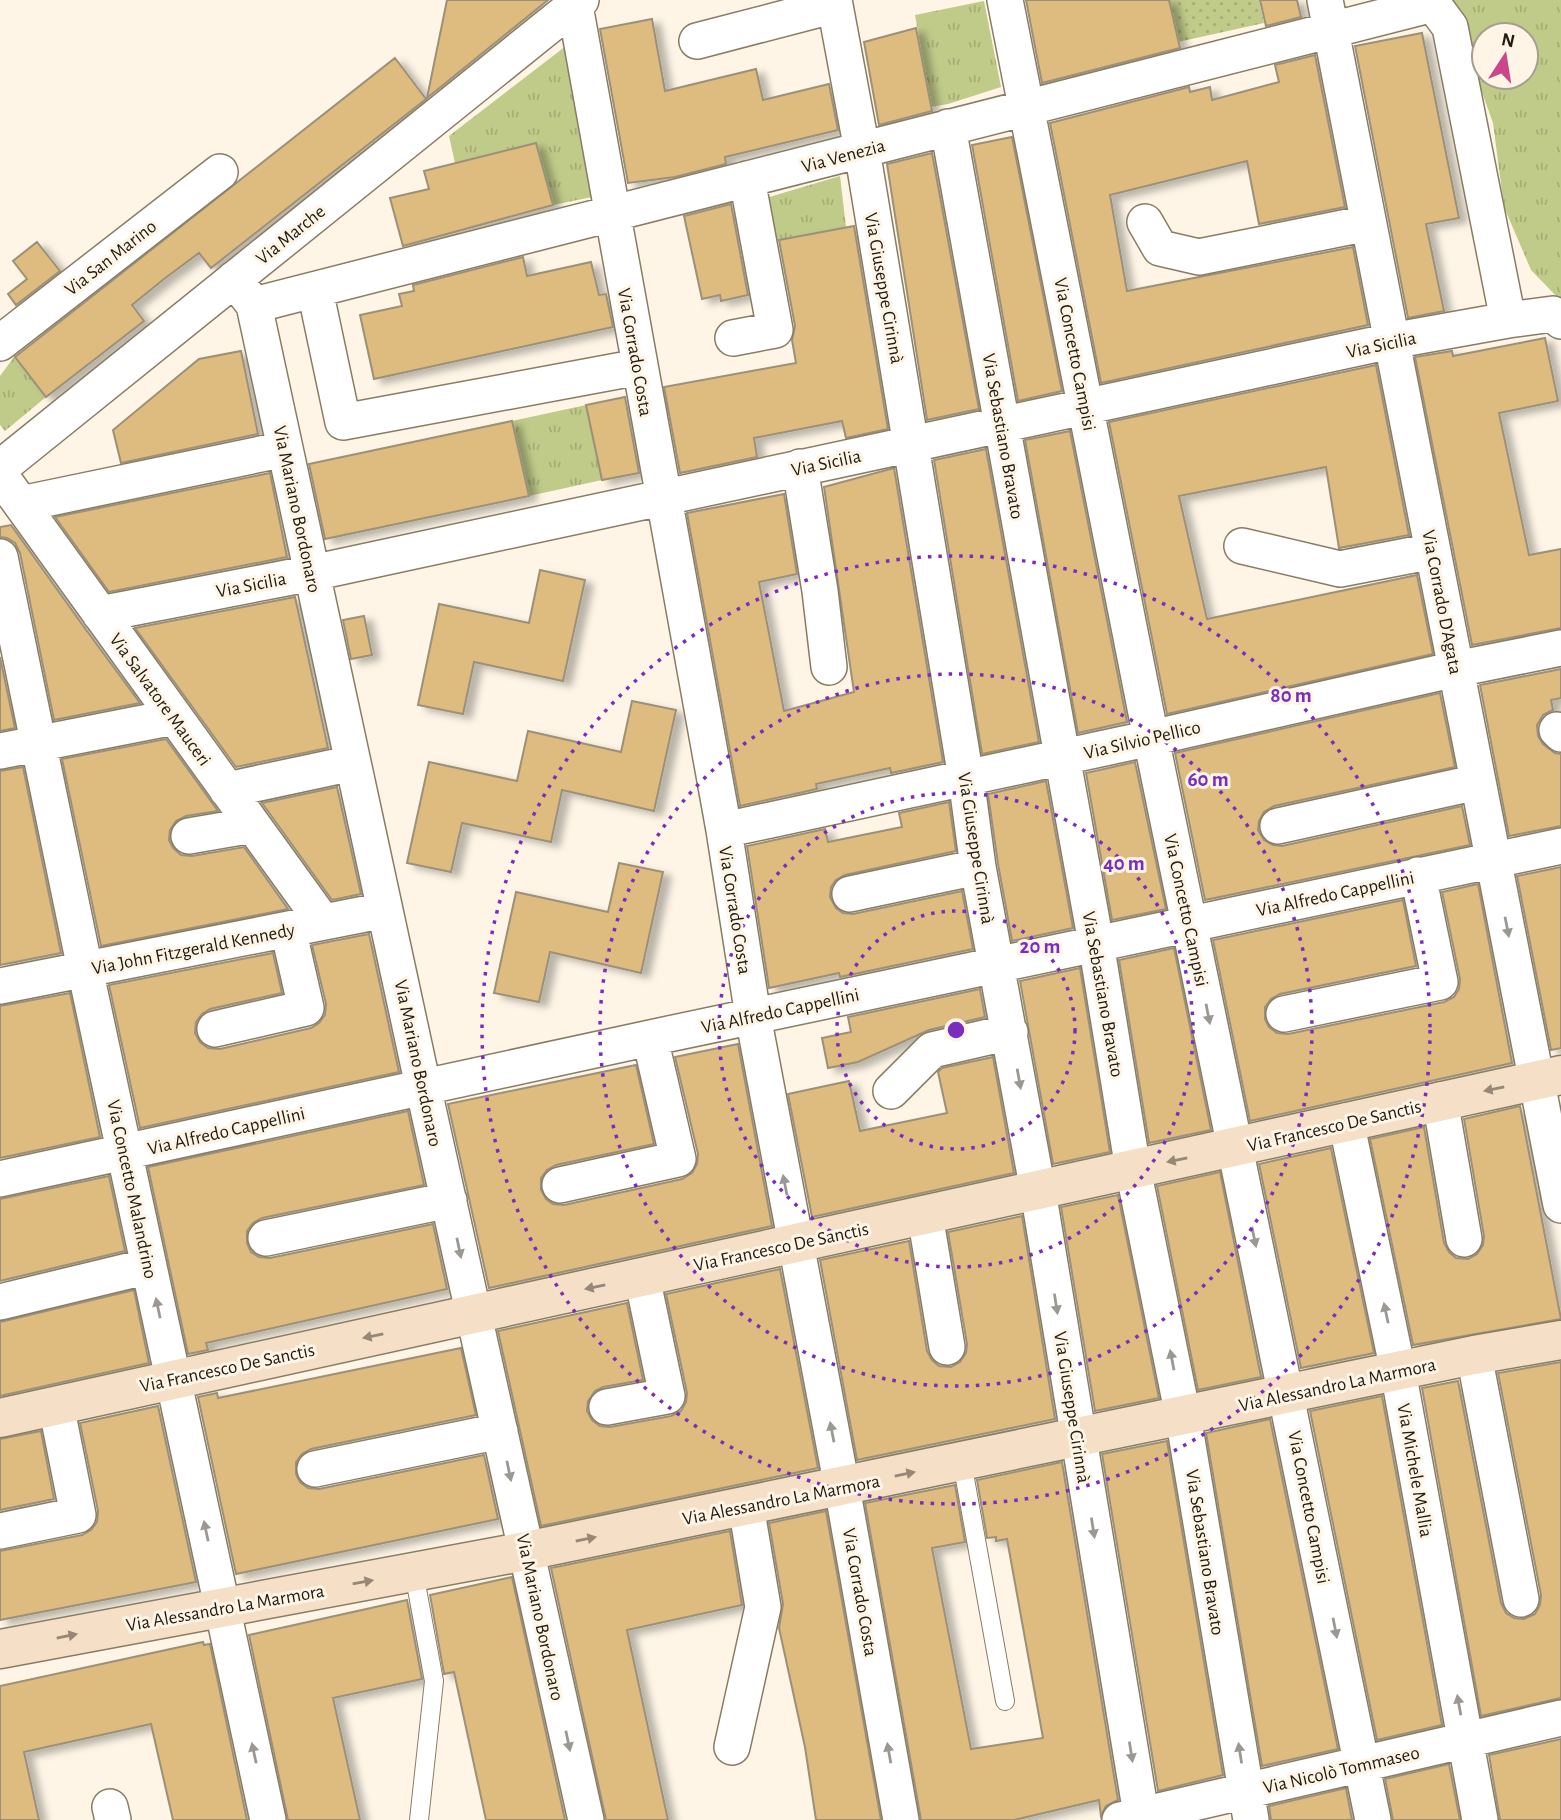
<svg xmlns="http://www.w3.org/2000/svg" width="1561" height="1820" font-family="'Alegreya Sans',sans-serif">
  <style>
    .grass { fill: url(#grass-tufts); fill-rule: evenodd }
    .garden { fill: url(#garden-dots) }
    .building { fill: #debb7f; stroke: #9d9079; stroke-width: 2; filter: url(#shadow) }
    .lines { fill: none; stroke-linecap: round; stroke-linejoin: round }
    .lane-casing { stroke: #897c65; stroke-width: 20 }
    .street-casing { stroke: #897c65; stroke-width: 38 }
    .secondary-casing { stroke: #897c65; stroke-width: 41 }
    .lane { stroke: #fff; stroke-width: 18 }
    .street { stroke: #fff; stroke-width: 35 }
    .secondary { stroke: #f5dfc7; stroke-width: 38 }
    .oneway { fill: #9b9894 }
    .oneway2 { fill: #968776 }
    .ring { fill: none; stroke: #7b2cbf; stroke-width: 3.5; stroke-dasharray: 3.5 7 }
    .labels { text-anchor: middle; stroke-width: 6; stroke-linejoin: round; paint-order: stroke }
    .street-label { font-size: 19px; fill: #211b12; stroke: #fef5e6 }
    .centre { fill: #7b2cbf; stroke: #fef5e6; stroke-width: 3.5 }
    .ring-label { font-size: 21px; text-anchor: middle; font-weight: bold; fill: #7b2cbf; stroke: #fef5e6; stroke-width: 6; stroke-linejoin: round; paint-order: stroke }
  </style>
  <defs>
    <pattern id="grass-tufts" width="24" height="20" patternUnits="userSpaceOnUse" patternTransform="scale(1.75)"><rect width="24" height="20" fill="#c0ca89"/><path d="M3 7l-1-3M5 7V3M7 7l1-3M15 17l-1-3M17 17v-4M19 17l1-3" fill="none" stroke="#a5ad75"/></pattern>
    <pattern id="garden-dots" width="8" height="8" patternUnits="userSpaceOnUse" patternTransform="scale(1.75)"><rect width="8" height="8" fill="#c0ca89"/><path d="M2 2h.1M6 6h.1" fill="none" stroke="#a5ad75" stroke-width="1.8" stroke-linecap="round"/></pattern>
    <filter id="shadow"><feDropShadow dx="8" dy="4.5" stdDeviation="3.5" flood-color="#0004"/></filter>
  </defs>
  <rect width="100%" height="100%" fill="#fef5e6"/>
  <!-- grass -->
  <path class="grass" d="M1449 0H1561V301L1531 270 1504 207 1493 123ZM1484 35H1526V77H1484Z
    M984 1 1001 87 948 104 931 107 915 15Z
    M566 46 592 197 553 205 536 143 455 163 449 136Z
    M840 176 846 227 773 241 766 198Z
    M14 357 46 397 5 431 0 425V376Z
    M586 405 602 480 529 496 512 421Z"/>
  <!-- garden -->
  <path class="garden" d="M1169 0H1259L1264 23 1178 42Z"/>
  <!-- building -->
  <path class="building" d="M447 0H548L427 98Z
    M1026 0H1169L1180 48 1042 83Z
    M1260 0H1297L1301 17 1266 26Z
    M652 19 665 91 756 69 763 100 829 84 838 130 725 157 726 164 675 177 628 183 600 29Z
    M916 28 932 111 879 125 864 42Z
    M1422 33 1459 218 1426 224 1444 311 1408 318 1355 46Z
    M1315 55 1345 207 1259 224 1247 161 1110 195 1127 291 1353 247 1368 325 1101 383 1050 123 1189 87 1190 92 1210 87 1212 100 1279 82 1275 65Z
    M395 58 426 99 211 268 199 253 164 279 132 305 144 321 46 397 15 357Z
    M1012 137 1062 391 1018 401 972 145Z
    M536 143 553 205 403 246 390 198 429 189 424 171Z
    M932 153 979 409 927 420 887 164Z
    M731 204 748 295 721 301 720 295 702 299 684 216Z
    M854 226 888 429 846 438 842 421 754 438 757 457 680 473 664 387 796 363 792 340 795 326 779 240Z
    M37 242 60 271 16 305 8 294 27 279 13 261Z
    M523 257 527 276 591 262 599 295 606 294 613 327 374 379 360 315 402 306 399 294 414 291 413 285Z
    M1545 338 1558 401 1499 413 1529 555 1561 549V628L1472 645 1415 357 1452 351 1453 356Z
    M241 351 258 434 121 463 113 430 199 359Z
    M1376 365 1409 535 1339 548 1326 467 1179 496 1207 619 1417 575 1433 654 1167 714 1109 422Z
    M625 397 639 473 602 480 586 405Z
    M512 421 529 496 325 539 309 464Z
    M1070 431 1127 722 1078 733 1025 440Z
    M986 449 1039 742 982 754 934 460Z
    M894 468 943 762 891 773 890 768 816 784 817 789 740 806 687 513 784 494 797 574 759 582 784 711 854 692 824 487Z
    M270 473 287 557 109 592 55 517Z
    M11 525 84 627 140 703 54 720 20 553 15 543 7 538 0 537V527Z
    M540 570 585 580 563 681 474 662 463 714 418 705 439 604 529 623Z
    M295 597 328 748 236 767 135 628Z
    M364 616 372 655 351 659 343 620Z
    M0 657 15 728 0 731Z
    M1561 669V698L1551 700 1553 710 1543 715 1537 725 1538 736 1543 744 1555 753 1561 754V826L1509 836 1480 685Z
    M1440 693 1455 767 1274 806 1264 812 1259 821 1258 830 1264 840 1273 845 1282 846 1462 806 1470 845 1205 900 1175 753Z
    M632 701 676 710 654 811 562 790 551 842 462 823 451 872 407 863 429 762 517 781 528 731 621 752Z
    M166 739 218 811 186 816 176 821 170 830 169 840 173 848 181 855 192 856 244 847 288 909 101 946 62 759Z
    M1135 762 1166 909 1112 920 1086 773Z
    M23 767 61 953 0 965V771Z
    M1046 781 1073 928 1012 941 998 864 988 794Z
    M337 787 361 894 332 900 262 803Z
    M949 802 956 851 845 875 836 880 831 887 830 897 836 908 843 913 853 914 962 891 973 949 840 977 839 973 769 988 747 846 825 829 828 842 902 827 899 813Z
    M619 863 663 872 641 973 550 952 539 1002 494 993 516 892 608 912Z
    M1561 867V1048L1551 1050 1517 876Z
    M1478 884 1512 1063 1250 1121 1213 940 1403 900 1416 966 1280 994 1271 999 1265 1007V1019L1269 1027 1277 1033 1288 1034 1444 1002 1454 997 1459 989 1460 979 1442 892Z
    M369 934 399 1072 140 1128 109 985 273 953 282 993 210 1009 202 1014 196 1022 195 1033 200 1042 208 1048 220 1049 311 1028 319 1023 325 1015 326 1004 312 945Z
    M1174 948 1211 1130 1149 1143 1119 960Z
    M1080 968 1110 1152 1053 1164 1020 981Z
    M980 989 985 1017 929 1030 858 1062 828 1068 822 1038 851 1032 848 1017Z
    M70 993 100 1137 0 1158V1006Z
    M738 1044 772 1226 489 1288 448 1104 636 1065 654 1144 556 1165 547 1170 541 1178V1190L546 1199 553 1204 564 1205 682 1179 692 1173 697 1164 698 1154 675 1057Z
    M993 1057 1014 1173 812 1217 788 1094 849 1081 860 1131 947 1113 938 1072 942 1068Z
    M1520 1106 1561 1319 1413 1345 1370 1139 1424 1127 1444 1243 1449 1252 1456 1258 1468 1259 1477 1254 1483 1245 1484 1236 1464 1119Z
    M408 1111 424 1185 262 1218 253 1223 247 1231V1243L251 1252 259 1257 270 1258 433 1224 447 1289 206 1343 208 1350 188 1354 148 1167Z
    M1331 1148 1374 1353 1301 1368 1259 1164Z
    M1220 1172 1261 1377 1198 1390 1157 1186Z
    M109 1176 125 1251 0 1281V1199Z
    M1118 1195 1159 1398 1095 1411 1061 1207Z
    M1022 1216 1055 1419 857 1460 820 1260 909 1241 927 1351 932 1360 939 1366 951 1367 960 1362 966 1353 967 1344 948 1232Z
    M780 1269 818 1468 541 1526 498 1331 627 1303 643 1380 603 1387 595 1391 588 1401 587 1411 592 1420 600 1426 610 1427 671 1416 681 1411 686 1402 687 1393 666 1294Z
    M134 1290 149 1363 0 1396V1322Z
    M461 1348 476 1415 311 1449 302 1454 296 1462V1474L300 1482 308 1488 319 1489 484 1455 498 1519 236 1574 198 1397 217 1393 218 1398Z
    M1561 1362V1698L1481 1716 1422 1388 1458 1381 1501 1603 1506 1613 1514 1618 1524 1619 1535 1614 1540 1605 1541 1595 1498 1373Z
    M1382 1396 1442 1725 1377 1740 1310 1411Z
    M158 1406 196 1582 0 1620V1551L82 1535 91 1530 97 1522 98 1511 80 1423Z
    M1270 1419 1338 1749 1262 1766 1206 1433Z
    M41 1431 54 1499 0 1510V1439Z
    M1167 1441 1223 1775 1158 1791 1102 1454Z
    M1062 1462 1118 1800 1106 1806 1101 1816 1099 1800 1014 1820H921L865 1503 955 1485 965 1542 932 1548 971 1749 1043 1738 1007 1539 996 1541V1537L987 1538 977 1480Z
    M826 1511 881 1820H816L805 1747 779 1628 783 1604 769 1523Z
    M730 1531 742 1605 627 1630 668 1820H606L551 1568Z
    M512 1577 565 1820H486L454 1672 444 1674 430 1595Z
    M407 1600 422 1679 333 1698 360 1820H288L249 1635Z
    M203 1642 204 1645 210 1644 247 1820H173L151 1724 24 1752 39 1820H0V1686Z
    M1561 1739V1820H1500L1489 1755Z
    M1449 1764 1460 1820H1393L1385 1779Z
    M1346 1788 1352 1820H1271L1269 1806Z"/>
  <g class="lines">
    <defs>
      <path id="lane" d="M962 1462 1005 1701
        M414 1573 434 1681 419 1820"/>
      <path id="street" d="M574 0 724 830 753 1016 842 1487 901 1820
        M834 0 862 150 966 778 978 867 1038 1191 1142 1820
        M1005 0 1151 738 1373 1820
        M1325 0 1561 1205
        M697 41 835 5
        M948 127 1096 943 1133 1169 1183 1416 1251 1820
        M1145 222 1160 248 1199 257 1368 223
        M234 279 254 305 423 1086 586 1820
        M315 290 343 422 639 367
        M254 305 1433 4 1450 27 1508 320
        M733 338 775 330 747 179
        M0 343 220 172
        M800 467 820 591 829 667
        M0 468 581 0
        M0 475 323 922
        M21 504 285 449
        M1242 546 1340 569 1433 551
        M0 557 85 969 268 1820
        M100 614 312 573 1391 341 1508 320 1553 314 1561 321
        M1557 730 1561 734
        M0 751 174 717
        M227 790 353 763
        M1278 826 1478 782
        M724 830 1151 738 1456 669 1561 648
        M189 836 253 825
        M850 894 978 867
        M0 986 385 910
        M1284 1014 1440 982 1418 875
        M215 1029 306 1008 288 929
        M891 1091 932 1050 1010 1032
        M1440 1100 1464 1239
        M1346 1121 1398 1371 1480 1820
        M0 1179 650 1038 1561 846
        M560 1185 678 1159 650 1038
        M925 1215 947 1347
        M266 1238 449 1200
        M0 1302 149 1266
        M1474 1355 1521 1599
        M607 1407 667 1396 642 1277
        M315 1469 500 1431
        M0 1531 78 1515 56 1405
        M732 1747 763 1607 746 1506
        M110 1807 113 1820
        M1120 1820 1561 1718"/>
      <path id="secondary" d="M0 1418 1561 1075
        M0 1649 526 1551 1474 1355 1561 1340"/>
    </defs>
    <!-- lane casing -->
    <use href="#lane" class="lane-casing"/>
    <!-- street casing -->
    <use href="#street" class="street-casing"/>
    <!-- secondary casing -->
    <use href="#secondary" class="secondary-casing"/>
    <!-- lane -->
    <use href="#lane" class="lane"/>
    <!-- street -->
    <use href="#street" class="street"/>
    <!-- secondary -->
    <use href="#secondary" class="secondary"/>
  </g>
  <!-- one-way arrows -->
  <defs><path id="oneway-solid" d="M-6-.8H1V-3.2L6.5 0L1 3.2V.8H-6Z" transform="scale(1.75)"/></defs>
  <g class="oneway">
    <use href="#oneway-solid" transform="translate(1507 927) rotate(79)"/>
    <use href="#oneway-solid" transform="translate(1208 1014) rotate(79)"/>
    <use href="#oneway-solid" transform="translate(1019 1079) rotate(80)"/>
    <use href="#oneway-solid" transform="translate(785 1185) rotate(-101)"/>
    <use href="#oneway-solid" transform="translate(1254 1237) rotate(78)"/>
    <use href="#oneway-solid" transform="translate(459 1248) rotate(78)"/>
    <use href="#oneway-solid" transform="translate(1056 1304) rotate(81)"/>
    <use href="#oneway-solid" transform="translate(158 1308) rotate(-102)"/>
    <use href="#oneway-solid" transform="translate(1386 1313) rotate(-102)"/>
    <use href="#oneway-solid" transform="translate(1172 1360) rotate(-101)"/>
    <use href="#oneway-solid" transform="translate(832 1432) rotate(-101)"/>
    <use href="#oneway-solid" transform="translate(509 1471) rotate(78)"/>
    <use href="#oneway-solid" transform="translate(1093 1528) rotate(81)"/>
    <use href="#oneway-solid" transform="translate(206 1531) rotate(-102)"/>
    <use href="#oneway-solid" transform="translate(1335 1628) rotate(79)"/>
    <use href="#oneway-solid" transform="translate(1459 1705) rotate(-100)"/>
    <use href="#oneway-solid" transform="translate(568 1741) rotate(78)"/>
    <use href="#oneway-solid" transform="translate(1131 1752) rotate(81)"/>
    <use href="#oneway-solid" transform="translate(254 1753) rotate(-102)"/>
    <use href="#oneway-solid" transform="translate(889 1753) rotate(-100)"/>
    <use href="#oneway-solid" transform="translate(1240 1753) rotate(-99)"/>
  </g>
  <g class="oneway2">
    <use href="#oneway-solid" transform="translate(1494 1089) rotate(168)"/>
    <use href="#oneway-solid" transform="translate(1177 1160) rotate(168)"/>
    <use href="#oneway-solid" transform="translate(595 1287) rotate(168)"/>
    <use href="#oneway-solid" transform="translate(373 1336) rotate(168)"/>
    <use href="#oneway-solid" transform="translate(905 1474) rotate(-12)"/>
    <use href="#oneway-solid" transform="translate(586 1539) rotate(-12)"/>
    <use href="#oneway-solid" transform="translate(363 1582) rotate(-10)"/>
    <use href="#oneway-solid" transform="translate(67 1636) rotate(-11)"/>
  </g>
  <!-- distance rings -->
  <g class="ring">
    <circle cx="956" cy="1030" r="119"/>
    <circle cx="956" cy="1030" r="237"/>
    <circle cx="956" cy="1030" r="356"/>
    <circle cx="956" cy="1030" r="474"/>
  </g>
  <g class="labels">
    <!-- street labels -->
    <g class="street-label">
      <text transform="translate(843 155) rotate(-15)" y="7">Via Venezia</text>
      <text transform="translate(290 234) rotate(-39)" y="7">Via Marche</text>
      <text transform="translate(110 257) rotate(-38)" y="7">Via San Marino</text>
      <text transform="translate(885 288) rotate(80)" y="7">Via Giuseppe Cirinnà</text>
      <text transform="translate(1381 344) rotate(-12)" y="7">Via Sicilia</text>
      <text transform="translate(636 352) rotate(80)" y="7">Via Corrado Costa</text>
      <text transform="translate(1076 354) rotate(79)" y="7">Via Concetto Campisi</text>
      <text transform="translate(1004 436) rotate(80)" y="7">Via Sebastiano Bravato</text>
      <text transform="translate(826 462) rotate(-12)" y="7">Via Sicilia</text>
      <text transform="translate(298 509) rotate(78)" y="7">Via Mariano Bordonaro</text>
      <text transform="translate(251 584) rotate(-11)" y="7">Via Sicilia</text>
      <text transform="translate(1443 602) rotate(79)" y="7">Via Corrado D'Agata</text>
      <text transform="translate(161 699) rotate(54)" y="7">Via Salvatore Mauceri</text>
      <text transform="translate(1142 739) rotate(-13)" y="7">Via Silvio Pellico</text>
      <text transform="translate(977 848) rotate(81)" y="7">Via Giuseppe Cirinnà</text>
      <text transform="translate(1335 893) rotate(-12)" y="7">Via Alfredo Cappellini</text>
      <text transform="translate(736 910) rotate(81)" y="7">Via Corrado Costa</text>
      <text transform="translate(1187 910) rotate(78)" y="7">Via Concetto Campisi</text>
      <text transform="translate(193 948) rotate(-11)" y="7">Via John Fitzgerald Kennedy</text>
      <text transform="translate(1104 994) rotate(80)" y="7">Via Sebastiano Bravato</text>
      <text transform="translate(780 1010) rotate(-12)" y="7">Via Alfredo Cappellini</text>
      <text transform="translate(419 1063) rotate(78)" y="7">Via Mariano Bordonaro</text>
      <text transform="translate(1334 1125) rotate(-13)" y="7">Via Francesco De Sanctis</text>
      <text transform="translate(226 1130) rotate(-13)" y="7">Via Alfredo Cappellini</text>
      <text transform="translate(133 1189) rotate(78)" y="7">Via Concetto Malandrino</text>
      <text transform="translate(781 1246) rotate(-12)" y="7">Via Francesco De Sanctis</text>
      <text transform="translate(227 1367) rotate(-12)" y="7">Via Francesco De Sanctis</text>
      <text transform="translate(1337 1384) rotate(-12)" y="7">Via Alessandro La Marmora</text>
      <text transform="translate(1073 1407) rotate(81)" y="7">Via Giuseppe Cirinnà</text>
      <text transform="translate(1416 1470) rotate(80)" y="7">Via Michele Mallia</text>
      <text transform="translate(781 1499) rotate(-11)" y="7">Via Alessandro La Marmora</text>
      <text transform="translate(1310 1507) rotate(79)" y="7">Via Concetto Campisi</text>
      <text transform="translate(1206 1552) rotate(81)" y="7">Via Sebastiano Bravato</text>
      <text transform="translate(861 1592) rotate(80)" y="7">Via Corrado Costa</text>
      <text transform="translate(225 1607) rotate(-10)" y="7">Via Alessandro La Marmora</text>
      <text transform="translate(541 1617) rotate(78)" y="7">Via Mariano Bordonaro</text>
      <text transform="translate(1341 1769) rotate(-13)" y="7">Via Nicolò Tommaseo</text>
    </g>
  </g>
  <circle cx="956" cy="1030" r="10" class="centre"/>
  <g class="ring-label">
    <text x="1291" y="702">80 m</text>
    <text x="1208" y="786">60 m</text>
    <text x="1124" y="870">40 m</text>
    <text x="1040" y="953">20 m</text>
  </g>
  <!-- north arrow -->
  <g transform="translate(1505 56) rotate(12)"><circle r="33" fill="#fef5e6" stroke="#a69e91" stroke-width="2"/>
  <path d="M0-5L12 26L0 18L-12 26Z" fill="#ca4589"/>
  <text y="-10" font-size="19" font-weight="bold" text-anchor="middle" fill="#211b12">N</text>
  </g>
</svg>
